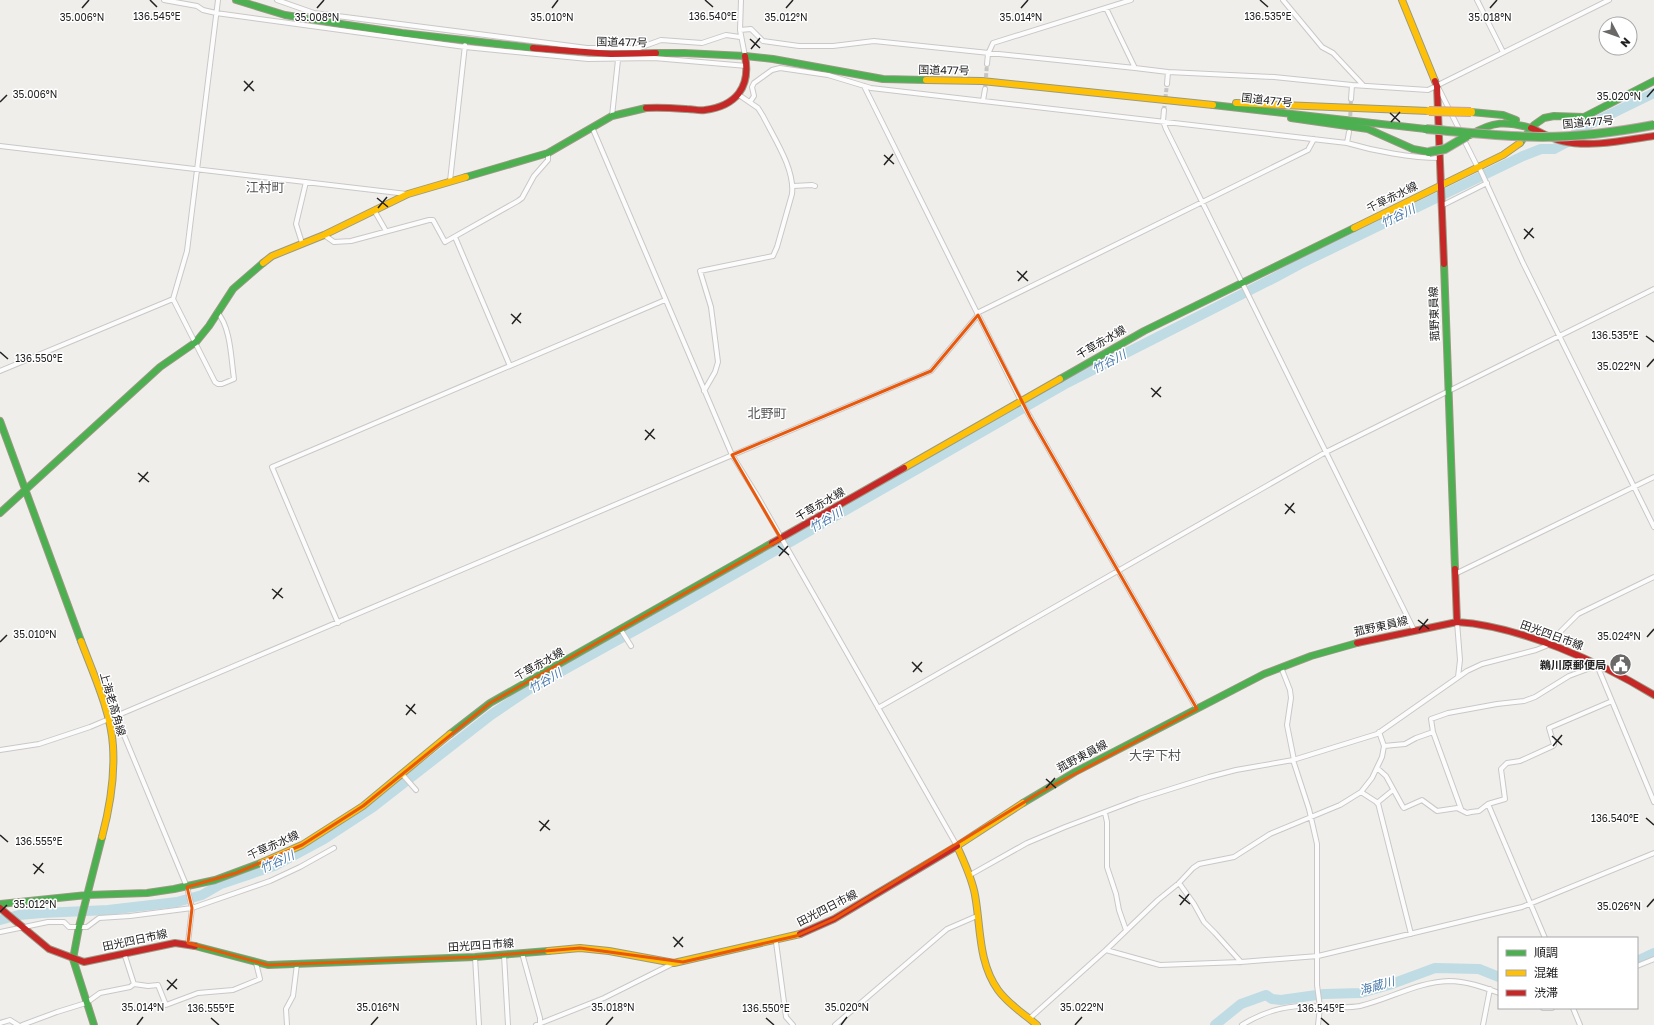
<svg xmlns="http://www.w3.org/2000/svg" width="1654" height="1025" font-family="'Golos Text','Noto Sans JP',sans-serif">
  <style>
    .lines { fill: none; stroke-linecap: round; stroke-linejoin: round }
    .river { stroke: #bfdbe3; stroke-width: 10 }
    .street-tunnel { stroke: #c7c5c3; stroke-width: 4; stroke-dasharray: 4 2; stroke-linecap: butt }
    .street-casing { stroke: #c9c8c7; stroke-width: 6 }
    .fast-casing { stroke: #999a82; stroke-width: 8 }
    .slow-casing { stroke: #999a82; stroke-width: 8 }
    .jam-casing { stroke: #999a82; stroke-width: 8 }
    .street { stroke: #fdfcfc; stroke-width: 4 }
    .fast { stroke: #4caf50; stroke-width: 6 }
    .slow { stroke: #ffc107; stroke-width: 6 }
    .jam { stroke: #c62828; stroke-width: 6 }
    .fast-bridge-casing { stroke: #c5a2ac; stroke-width: 10; stroke-linecap: butt }
    .slow-bridge-casing { stroke: #c5a2ac; stroke-width: 10; stroke-linecap: butt }
    .fast-bridge { stroke: #4caf50; stroke-width: 8 }
    .slow-bridge { stroke: #ffc107; stroke-width: 8 }
    .marked { fill: none; stroke: #e8590c; stroke-width: 3; stroke-linejoin: round }
    .ticks { fill: none; stroke: #222; stroke-width: 1.5 }
    .labels { text-anchor: middle; stroke-width: 3; stroke-linejoin: round; paint-order: stroke }
    .street-label { font-size: 11px; fill: #222; stroke: #fff }
    .poi-label { font-size: 11px; font-weight: bold; fill: #222; stroke: #fff; text-anchor: end }
    .water-label { font-size: 12px; font-style: italic; fill: #4a7aab; stroke: #fff }
    .quarter-label { font-size: 13px; fill: #555; stroke: #fff }
    .ticks-label { font-size: 10px; text-anchor: middle; fill: #222; stroke: #fff; stroke-width: 3; stroke-linejoin: round; paint-order: stroke }
  </style>
  <rect width="100%" height="100%" fill="#f0eeeb"/>
  <g class="lines">
    <!-- river -->
    <path class="river" d="M0 920 19 915 42 913 108 910 177 902 202 895 221 884 274 866 324 839 373 807 491 715 528 690 672 610 1067 383 1274 278 1300 264 1523 156 1541 149H1554L1569 141 1578 130 1654 93
      M1637 961 1654 953
      M1215 1025 1241 1004 1266 995 1272 999 1281 1000 1324 994 1361 993 1389 985 1435 968 1479 969 1499 977"/>
    <!-- street-tunnel -->
    <path class="street-tunnel" d="M985 89 987 64
      M1164 110 1167 84
      M1350 122 1351 99"/>
    <defs>
      <path id="street" d="M164 0 197 6 203 10 216 13 465 47 588 59 654 58 747 66
        M277 0 314 13 587 48H639L661 40 702 43 726 35 740 37
        M741 0 740 30 745 56
        M1283 0 1322 47 1333 53 1363 85
        M1477 0 1503 52
        M1106 8 1135 68 1168 72 1274 77 1352 85
        M740 30 751 29 763 41 799 46H833L874 41 1135 68
        M987 64 988 54 993 43 1131 0
        M1167 84 1168 72
        M864 86 1021 401 1197 709
        M1439 89 1460 131
        M1351 99 1352 85 1428 90 1609 0
        M983 101 1347 143 1349 132
        M750 102 754 96 752 87 754 83 772 70 780 68 828 75 871 88 983 101 985 89
        M1164 110 1163 121 1166 129 1414 630
        M612 116 618 60
        M592 127 732 455 758 497 957 846
        M1463 138 1478 168
        M1347 143C1374 151 1411 158 1440 158
        M0 146 407 194
        M1479 167 1523 263 1654 527
        M450 181 465 45
        M793 186 812 185 815 186
        M1441 206 1487 183
        M374 210 386 231
        M324 235 334 242 351 241 429 220H433L445 242 518 201 522 198 534 176 548 160V153
        M455 237 510 366
        M302 243 296 224 306 182
        M173 299 187 251 218 0
        M173 299 215 382 218 384H222L234 379C231 359 231 327 217 312
        M977 313 1308 150 1314 139
        M0 371 173 299
        M704 391 715 372 718 362 711 307 700 271 773 256 777 247 792 194C795 169 774 138 763 116L758 108 739 95
        M1455 574 1654 477
        M1457 622 1460 660 1458 677
        M338 623 272 467 665 300
        M621 630 631 646
        M1599 665V670L1654 802
        M1281 667 1290 690 1291 698 1287 725 1294 760
        M878 708 1326 452 1654 289
        M116 716 187 887 192 908 188 943
        M1433 732 1461 809
        M1384 746 1405 744 1416 738 1433 732 1431 719 1448 713 1497 704 1524 701 1535 697 1569 676 1593 667 1596 664
        M0 750 39 744 90 727 931 371 978 315
        M1293 760 1309 809 1317 844V985L1320 1007 1318 1025
        M1377 768 1386 776 1403 807 1404 808 1422 800 1437 811 1457 808 1467 813 1471 812 1479 811 1488 804 1505 799 1501 769 1507 763 1520 761 1553 746 1554 745 1549 728 1612 701
        M402 774 416 790
        M1361 792 1378 803 1411 934
        M1377 803 1393 790
        M1488 804 1545 938
        M1105 813 1107 822V867L1116 894 1119 910 1126 930
        M970 875 1027 843 1065 827 1139 799 1209 777 1236 770 1293 760 1377 734 1467 671 1482 664 1536 650 1546 646 1578 614 1654 577
        M1179 883 1194 904 1204 922 1215 933 1241 962
        M0 932 48 922H64L69 927H87L99 918 130 916 192 908 270 881 300 867 334 848
        M776 942 786 1017 793 1025
        M1106 950 1160 965 1241 962 1318 956 1522 907 1654 853
        M124 953 134 984 148 986 158 985 166 1005 198 993 233 990 260 979 256 963
        M522 953 540 1018V1023
        M504 955 508 1025
        M475 957 479 1025
        M1637 966 1654 959
        M1543 1008H1552
        M1573 1008 1580 1025
        M1029 1019 1106 950 1158 900 1179 883 1193 868 1199 864 1234 857 1270 834 1340 805 1361 792 1372 778 1382 757 1384 746 1379 732
        M0 1023 10 1020 18 1025
        M22 1025 57 1012 86 1003 100 993 130 987 134 984
        M287 1025 286 1009 293 996 297 964
        M536 1025 604 998 674 963
        M835 1025 947 929 977 916
        M1242 1025C1261 1013 1285 1005 1308 1006 1326 1006 1343 1009 1360 1006 1390 999 1417 982 1449 981 1466 981 1483 987 1499 993
        M1483 1025 1490 989"/>
      <path id="fast" d="M236 0 285 15 341 24 402 33 533 48
        M656 53H684L745 56 773 59 883 79 926 80
        M1213 105 1426 129
        M1471 112 1503 115 1516 120
        M1291 118 1368 129 1413 149 1429 152
        M1470 135C1493 121 1506 121 1531 128
        M1520 143 1534 125 1544 118 1554 116 1584 117 1654 81
        M466 177 548 153 612 116 646 108
        M1444 264 1455 569
        M1060 379 1144 331 1354 228
        M0 421 81 641
        M0 513 160 367 196 342 209 326 233 289 263 263
        M450 734 490 703 772 543
        M1023 803 1075 772 1264 674 1311 656 1357 643
        M0 904 87 895 147 893 174 889 215 880 261 863
        M195 946 268 965 475 957 548 951
        M94 1025 73 959 79 927 102 837"/>
      <path id="slow" d="M1402 0 1435 81
        M926 80 982 81 1213 105
        M1236 103 1429 111
        M1354 228 1503 155 1520 143
        M263 263 272 256 324 235 408 194 466 177
        M904 468 1060 379
        M81 641C93 673 111 712 113 746 115 777 110 807 102 837
        M1023 803 957 846C964 862 972 878 975 895 981 928 978 962 998 990 1008 1004 1024 1014 1037 1025
        M261 863 302 845 363 806 450 734
        M548 951 580 948 609 951 674 963 800 934"/>
      <path id="jam" d="M533 48 611 54 656 53
        M1435 81 1437 86 1444 264
        M646 108C660 107 673 108 687 109 693 109 699 111 705 110 736 106 751 87 745 56
        M1531 128C1541 132 1551 139 1562 141 1592 148 1625 140 1654 136
        M772 543 904 468
        M1457 622C1520 626 1600 662 1654 695
        M1357 643 1457 622 1455 569
        M0 908 49 949 84 962 175 943 195 946
        M800 934 834 919 957 846"/>
    </defs>
    <!-- street casing -->
    <use href="#street" class="street-casing"/>
    <!-- fast casing -->
    <use href="#fast" class="fast-casing"/>
    <!-- slow casing -->
    <use href="#slow" class="slow-casing"/>
    <!-- jam casing -->
    <use href="#jam" class="jam-casing"/>
    <!-- street -->
    <use href="#street" class="street"/>
    <!-- fast -->
    <use href="#fast" class="fast"/>
    <!-- slow -->
    <use href="#slow" class="slow"/>
    <!-- jam -->
    <use href="#jam" class="jam"/>
    <defs>
      <path id="fast-bridge" d="M1426 129C1464 132 1503 137 1542 137 1579 137 1617 132 1654 125
        M1429 152 1445 149 1467 136"/>
      <path id="slow-bridge" d="M1429 111 1471 112"/>
    </defs>
    <!-- fast-bridge casing -->
    <use href="#fast-bridge" class="fast-bridge-casing"/>
    <!-- slow-bridge casing -->
    <use href="#slow-bridge" class="slow-bridge-casing"/>
    <!-- fast-bridge -->
    <use href="#fast-bridge" class="fast-bridge"/>
    <!-- slow-bridge -->
    <use href="#slow-bridge" class="slow-bridge"/>
  </g>
  <!-- marked area -->
  <path class="marked" d="M978 315 1030 417 1197 709 1039 793 834 919 796 936 683 962 580 948 475 957 268 965 188 943 192 908 187 887 236 873 302 845 363 806 490 703 781 539 732 455 931 371Z"/>
  <!-- ticks -->
  <path class="ticks" d="M150 0 157 7M705 0 713 7M1260 0 1268 7M82 8 89 0M317 8 324 0M552 8 558 0M786 8 793 0M1021 8 1028 0M1490 8 1497 0M750 39 760 48M751 49 760 38M244 81 254 91M244 91 253 81M1647 97 1654 89M0 102 7 95M1390 113 1400 122M1391 122 1400 112M884 155 894 164M884 165 893 154M377 198 388 207M378 208 387 197M1524 229 1534 238M1524 239 1533 228M1017 271 1028 281M1018 281 1027 271M511 314 521 323M512 324 521 313M1646 336 1654 342M0 352 8 359M1647 367 1654 359M1151 388 1161 397M1152 397 1161 387M645 430 655 439M645 440 654 429M138 473 149 482M139 482 148 472M1285 504 1295 513M1285 514 1294 503M778 546 789 555M779 556 788 546M272 589 283 598M273 599 282 588M1418 620 1429 629M1419 630 1428 619M1647 637 1654 629M0 642 7 635M912 662 922 672M913 672 922 662M406 705 416 714M406 715 415 704M1552 736 1562 745M1553 746 1562 735M1046 779 1056 788M1046 788 1055 778M1646 818 1654 825M539 821 550 830M540 831 549 820M0 835 8 842M33 864 44 873M34 874 43 863M1179 895 1190 904M1180 905 1189 894M1647 907 1654 899M0 912 7 905M673 937 683 947M674 947 683 937M167 980 177 989M167 990 177 979M211 1018 219 1025M766 1018 774 1025M1321 1018 1329 1025M137 1025 143 1017M371 1025 378 1017M606 1025 613 1017M841 1025 847 1017M1075 1025 1082 1017"/>
  <!-- icons -->
  <defs>
    <symbol id="civic-disc" viewBox="-11 -11 22 22"><circle r="9.5" fill="#6a6968" stroke="#fff"/><path d="M-.6-6.5H3V-4.5H.6V-3L4-1V1h2V6H-6V1h2V-1L-.6-3ZM-1.2 2.5V6h2.4V2.5Z" fill="#fff"/></symbol>
  </defs>
  <g fill-rule="evenodd">
    <use href="#civic-disc" x="1608" y="652" width="25" height="25"/>
  </g>
  <g class="labels">
    <!-- street labels -->
    <g class="street-label">
      <text transform="translate(622 42) rotate(1)" y="4">国道477号</text>
      <text transform="translate(944 70) rotate(1)" y="4">国道477号</text>
      <text transform="translate(1267 100) rotate(6)" y="4">国道477号</text>
      <text transform="translate(1588 122) rotate(-5)" y="4">国道477号</text>
      <text transform="translate(1392 197) rotate(-26)" y="4">千草赤水線</text>
      <text transform="translate(1434 314) rotate(-92)" y="4">菰野東員線</text>
      <text transform="translate(1101 342) rotate(-30)" y="4">千草赤水線</text>
      <text transform="translate(820 504) rotate(-30)" y="4">千草赤水線</text>
      <text transform="translate(1381 626) rotate(-13)" y="4">菰野東員線</text>
      <text transform="translate(1552 635) rotate(20)" y="4">田光四日市線</text>
      <text transform="translate(539 664) rotate(-29)" y="4">千草赤水線</text>
      <text transform="translate(113 704) rotate(74)" y="4">上海老高角線</text>
      <text transform="translate(1082 756) rotate(-28)" y="4">菰野東員線</text>
      <text transform="translate(273 845) rotate(-24)" y="4">千草赤水線</text>
      <text transform="translate(827 908) rotate(-27)" y="4">田光四日市線</text>
      <text transform="translate(135 940) rotate(-12)" y="4">田光四日市線</text>
      <text transform="translate(481 945) rotate(-4)" y="4">田光四日市線</text>
    </g>
    <!-- poi labels -->
    <g class="poi-label">
      <text x="1606" y="669">鵜川原郵便局</text>
    </g>
    <!-- water labels -->
    <g class="water-label">
      <text transform="translate(1398 216) rotate(-26)" y="4">竹谷川</text>
      <text transform="translate(1109 362) rotate(-27)" y="4">竹谷川</text>
      <text transform="translate(826 520) rotate(-30)" y="4">竹谷川</text>
      <text transform="translate(545 681) rotate(-30)" y="4">竹谷川</text>
      <text transform="translate(277 862) rotate(-24)" y="4">竹谷川</text>
      <text transform="translate(1377 986) rotate(-16)" y="4">海蔵川</text>
    </g>
    <!-- quarter labels -->
    <g class="quarter-label">
      <text x="265" y="192">江村町</text>
      <text x="767" y="418">北野町</text>
      <text x="1155" y="760">大字下村</text>
    </g>
  </g>
  <g class="ticks-label">
    <text x="157" y="20">136.545°E</text>
    <text x="713" y="20">136.540°E</text>
    <text x="1268" y="20">136.535°E</text>
    <text x="1021" y="21">35.014°N</text>
    <text x="1490" y="21">35.018°N</text>
    <text x="82" y="21">35.006°N</text>
    <text x="317" y="21">35.008°N</text>
    <text x="552" y="21">35.010°N</text>
    <text x="786" y="21">35.012°N</text>
    <text x="35" y="98">35.006°N</text>
    <text x="1619" y="100">35.020°N</text>
    <text x="1615" y="339">136.535°E</text>
    <text x="39" y="362">136.550°E</text>
    <text x="1619" y="370">35.022°N</text>
    <text x="35" y="638">35.010°N</text>
    <text x="1619" y="640">35.024°N</text>
    <text x="1615" y="822">136.540°E</text>
    <text x="39" y="845">136.555°E</text>
    <text x="35" y="908">35.012°N</text>
    <text x="1619" y="910">35.026°N</text>
    <text x="143" y="1011">35.014°N</text>
    <text x="378" y="1011">35.016°N</text>
    <text x="613" y="1011">35.018°N</text>
    <text x="847" y="1011">35.020°N</text>
    <text x="1082" y="1011">35.022°N</text>
    <text x="211" y="1012">136.555°E</text>
    <text x="766" y="1012">136.550°E</text>
    <text x="1321" y="1012">136.545°E</text>
  </g>
  <!-- legend -->
  <rect x="1498" y="937" width="140" height="72" fill="#ffffff" stroke="#a7a7a7"/>
  <rect x="1506" y="950" width="20" height="6" fill="#4caf50" stroke="#a7a7a7"/>
  <text x="1534" y="957" font-size="12" fill="#222222">順調</text>
  <rect x="1506" y="970" width="20" height="6" fill="#ffc107" stroke="#a7a7a7"/>
  <text x="1534" y="977" font-size="12" fill="#222222">混雑</text>
  <rect x="1506" y="990" width="20" height="6" fill="#c62828" stroke="#a7a7a7"/>
  <text x="1534" y="997" font-size="12" fill="#222222">渋滞</text>
  <!-- north arrow -->
  <g transform="translate(1618 36) rotate(131)"><circle r="19" fill="#ffffff" stroke="#a7a7a7"/>
  <path d="M0-3L7 15L0 10L-7 15Z" fill="#6a6968"/>
  <text y="-6" font-size="11" font-weight="bold" text-anchor="middle" fill="#222222">N</text>
  </g>
</svg>
